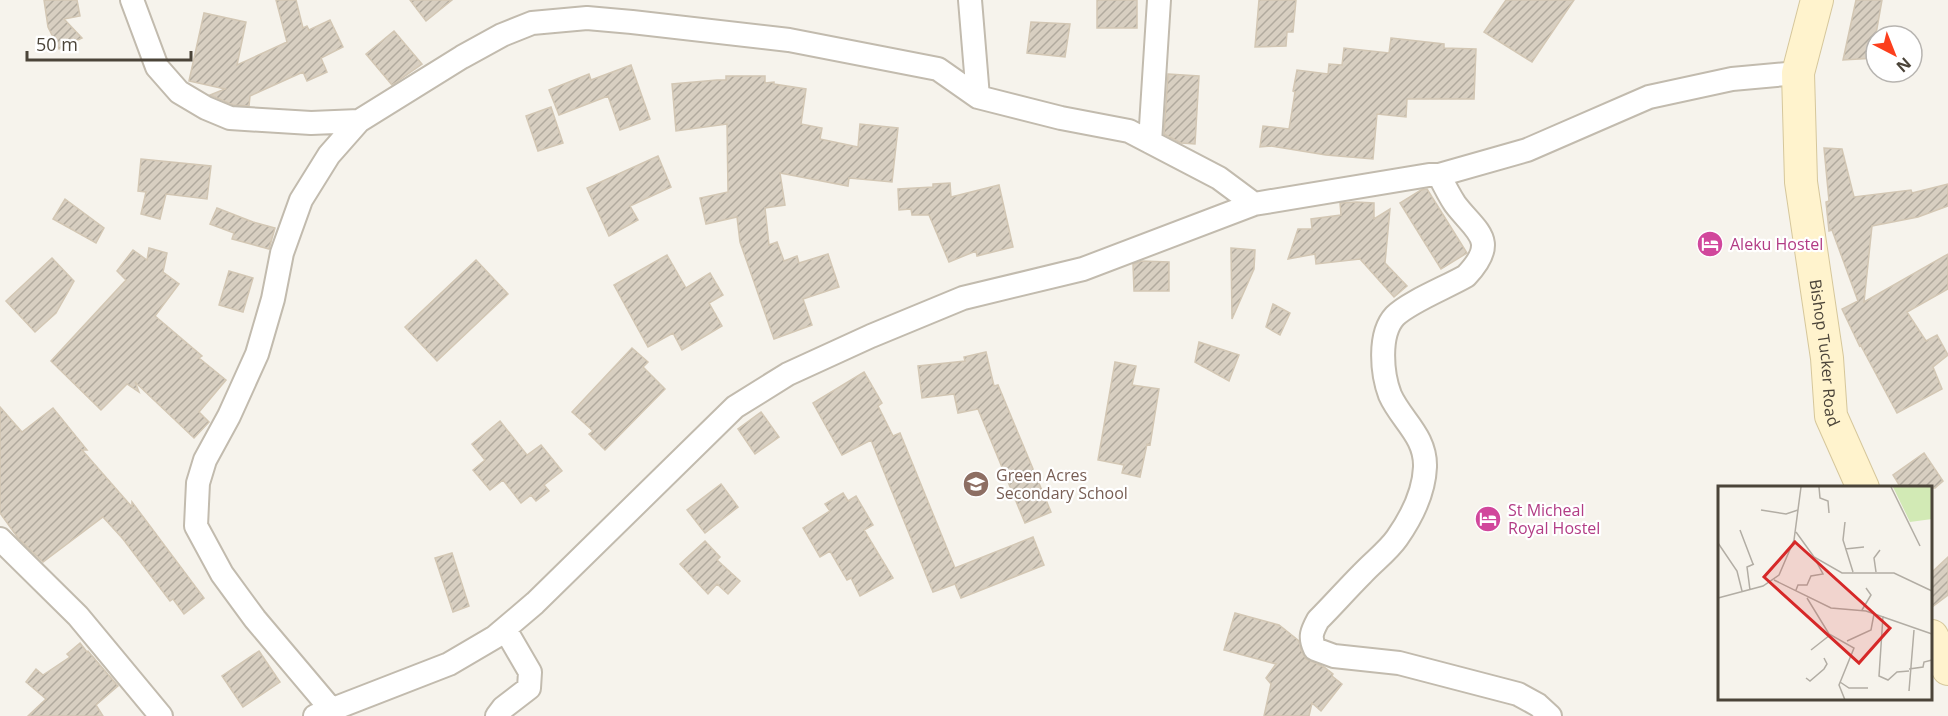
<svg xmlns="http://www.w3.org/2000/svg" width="1948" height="716" font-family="'Open Sans',sans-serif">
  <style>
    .building { fill: url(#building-hatch); stroke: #d3c7b4; stroke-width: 1.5 }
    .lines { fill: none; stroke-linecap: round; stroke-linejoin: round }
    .minor-casing { stroke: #c2bbae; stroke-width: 26 }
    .secondary-casing { stroke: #d6c79b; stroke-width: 34 }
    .minor { stroke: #fff; stroke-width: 22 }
    .secondary { stroke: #fff3cd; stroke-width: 32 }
    .labels { text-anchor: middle; stroke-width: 4.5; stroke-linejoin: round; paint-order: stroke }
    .hotel-label { font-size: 16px; fill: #b23c85; stroke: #fff; text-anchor: start }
    .street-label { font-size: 16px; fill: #4b4439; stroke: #fff }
    .education-label { font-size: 16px; fill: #785e54; stroke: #fff; text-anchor: start }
    .inset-road { fill: none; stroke: #b2ada4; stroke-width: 1.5 }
    .view { fill: #d62828; fill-opacity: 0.15; stroke: #d62828; stroke-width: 3 }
    .inset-edge { fill: none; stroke: #4b4439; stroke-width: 3 }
  </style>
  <defs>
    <pattern id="building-hatch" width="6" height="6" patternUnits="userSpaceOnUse" patternTransform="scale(1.5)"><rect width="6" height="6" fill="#d8cfc1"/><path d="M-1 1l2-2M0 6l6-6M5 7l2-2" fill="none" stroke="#b1aa9e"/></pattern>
  </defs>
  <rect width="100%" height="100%" fill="#f6f3ec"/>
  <!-- building -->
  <path class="building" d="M44 0H77L80 16 64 19 82 38 59 49 48 27Z
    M276 0H296L303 28 307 26 309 30 330 20 343 47 321 58 327 72 307 81 303 72 250 96 249 106 233 105 210 95 225 89 189 81 204 13 246 22 237 65 287 42Z
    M410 0H452L426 21Z
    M1097 0H1137V28H1097Z
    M1259 0H1296L1293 32H1287L1286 46 1255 47Z
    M1506 0H1574L1532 62 1484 32Z
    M1856 0H1882L1876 34V58L1843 60Z
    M1031 22 1070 24 1065 57 1027 53Z
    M394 31 422 64 392 85 366 54Z
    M1391 38 1444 44V48L1476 49 1474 99H1407L1406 117 1377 114 1373 159 1326 155 1271 146 1260 147 1263 126 1289 129 1295 92 1293 91 1297 70 1328 74 1329 64 1342 65 1344 48 1389 53Z
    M631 65 650 119 620 130 608 96 559 115 549 90 589 74 591 80Z
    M1168 74 1199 76 1195 144 1181 143 1164 134Z
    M726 76H765V83L774 82V84L806 89 801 124 822 128 820 139 858 147 860 124 898 128 892 182 849 178 848 186 780 173 785 205 765 208 769 245 777 242 784 261 797 256 799 263 828 254 839 287 803 299 812 325 774 339 740 242 737 217 706 224 700 198 728 192 727 124 676 131 672 84 717 80H726Z
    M551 107 563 143 538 151 526 116Z
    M1824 148 1842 149 1854 197 1911 190 1912 193 1948 184V206L1918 217 1872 226 1864 302 1948 254V289L1907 312 1926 341 1937 335 1948 355 1933 367 1942 389 1897 413 1860 344V347L1842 309 1858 301 1832 230 1829 231 1826 202 1829 201Z
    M658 156 671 187 630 206 638 220 609 236 587 188Z
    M141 159 211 166 207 199 166 194 160 219 141 214 146 192 138 191Z
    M950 183 951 197 999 185 1013 247 977 256 976 251 949 262 929 215H912L911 209 899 210 898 189 933 187V184Z
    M1427 189 1467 253 1441 269 1400 203 1421 190Z
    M65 199 104 228 96 243 53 219Z
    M1356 202 1374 203V219L1390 209 1385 263 1407 286 1394 297 1360 259 1316 264 1315 254 1288 259 1298 229H1312L1311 219 1341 215 1340 203Z
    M217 208 253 222 275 228 269 249 232 239 234 233 210 224Z
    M149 248 167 253 163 272 179 284 155 316 202 356 199 358 226 380 199 412 209 422 194 438 135 382 139 392 127 384 101 410 51 361 126 280 117 271 133 250 147 260Z
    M1231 248 1255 250 1254 269 1232 319Z
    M667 255 686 288 710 273 723 295 709 303 722 326 682 350 673 333 648 347 614 285Z
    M52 258 74 281 56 313 35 332 6 301Z
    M476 260 508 294 437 361 405 327Z
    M1142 261 1169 262V291H1134L1133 264Z
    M229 271 253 278 243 312 219 305Z
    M1273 304 1290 313 1280 335 1266 327Z
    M1199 342 1239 355 1229 381 1195 362Z
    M632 348 648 362 643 367 665 389 605 450 589 434 593 431 572 412Z
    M986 352 994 386 998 385 1051 512 1025 523 978 409 958 413 954 394 922 398 918 366 965 361 964 357Z
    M1115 362 1136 366 1132 385 1159 389 1150 445 1147 444 1140 477 1122 473 1124 465 1098 460Z
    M864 372 882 403 878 406 893 436 900 433 955 568 1033 537 1044 565 961 598 955 584 933 592 871 440 842 455 813 403Z
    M0 407 22 432 53 408 87 450H82L132 507V502L204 598 184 614 173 599 170 601 123 539 103 517 43 562 18 538 0 513Z
    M761 412 779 437 755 454 738 429Z
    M500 421 527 455 541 445 562 471 544 485 549 491 536 501 531 495 521 503 503 480 490 490 473 470 485 460 472 444Z
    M1924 453 1943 481 1935 488H1901L1893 475Z
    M721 484 738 507 705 533 687 510Z
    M843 493 848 501 856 496 873 525 864 530 893 578 860 596 851 578 847 580 830 551 820 557 803 528 830 511 825 504Z
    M705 541 720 557 717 560 740 581 728 594 717 584 708 594 680 564Z
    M452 553 469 606 453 612 435 558Z
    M1948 557V595L1932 607V572Z
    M1235 613 1279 625 1299 641 1301 650 1306 659 1324 667 1333 674 1332 676 1342 684 1321 711 1312 703 1309 716H1264L1271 684 1266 678 1276 664 1224 650Z
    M80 643 87 652 88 651 118 686 96 705 103 716H28L46 699 26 682 36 669 43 675 70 657 67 654Z
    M259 651 280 682 243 707 222 676Z"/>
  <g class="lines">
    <defs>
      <path id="minor" d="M132 0 157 67 179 92 206 108 230 118 311 123 359 121 462 57 502 35 532 23 587 18 632 22 789 40 938 69 978 97 1061 118 1129 131 1219 178 1254 204
        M970 0 978 97
        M1150 142 1159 0
        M1439 175C1444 185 1449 195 1455 204 1476 232 1500 240 1466 276 1447 287 1409 302 1395 316 1378 334 1382 374 1390 395 1401 420 1426 436 1425 467 1424 492 1411 518 1397 538 1388 551 1373 562 1362 574 1347 589 1333 605 1318 620 1312 631 1309 637 1315 649L1334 656 1399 663 1518 694 1538 705 1550 716
        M0 539 78 616 161 716
        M331 709 255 619 222 574 196 526 197 504 198 483 205 460 229 416 257 354 273 299 282 253 301 200 329 155 359 121
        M315 716 449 664 495 637 535 603 735 407 788 374 871 336 963 298 1083 269 1254 204 1429 175H1439L1527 150 1649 97 1732 79 1798 73
        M497 716 503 708 529 688 530 672 505 629"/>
      <g id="secondary">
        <path id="s1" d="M1817 0 1798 73 1801 182 1827 358 1831 416 1863 488"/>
        <path d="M1932 636 1948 669"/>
      </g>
    </defs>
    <!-- minor casing -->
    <use href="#minor" class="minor-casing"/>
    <!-- secondary casing -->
    <use href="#secondary" class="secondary-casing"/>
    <!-- minor -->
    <use href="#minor" class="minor"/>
    <!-- secondary -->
    <use href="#secondary" class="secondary"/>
  </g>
  <!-- icons -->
  <defs>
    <symbol id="hotel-disc" viewBox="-11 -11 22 22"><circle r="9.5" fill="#d1479c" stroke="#fff"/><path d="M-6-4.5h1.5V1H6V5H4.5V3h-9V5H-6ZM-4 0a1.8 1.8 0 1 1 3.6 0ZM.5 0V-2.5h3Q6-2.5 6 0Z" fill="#fff"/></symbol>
    <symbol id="school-disc" viewBox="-11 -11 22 22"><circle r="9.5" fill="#8d6e63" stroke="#fff"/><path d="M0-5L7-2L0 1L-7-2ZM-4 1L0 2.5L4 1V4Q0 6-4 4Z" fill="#fff"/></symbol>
  </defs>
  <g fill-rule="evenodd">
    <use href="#hotel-disc" x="1695" y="229" width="30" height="30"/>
    <use href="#school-disc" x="961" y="469" width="30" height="30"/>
    <use href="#hotel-disc" x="1473" y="504" width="30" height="30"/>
  </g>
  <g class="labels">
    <!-- hotel labels -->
    <g class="hotel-label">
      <text x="1730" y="250">Aleku Hostel</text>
      <text x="1508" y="516">St Micheal<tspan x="1508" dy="18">Royal Hostel</tspan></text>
    </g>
    <!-- street labels -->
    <g class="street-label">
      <text dy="6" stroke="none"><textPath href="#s1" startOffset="357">Bishop Tucker Road</textPath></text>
    </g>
    <!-- education labels -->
    <g class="education-label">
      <text x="996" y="481">Green Acres<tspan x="996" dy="18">Secondary School</tspan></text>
    </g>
  </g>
  <!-- overview -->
  <g transform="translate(1718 486)">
    <rect width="214" height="214" fill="#f6f3ec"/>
    <path d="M175 1H214V33L192 36Z" fill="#d2eab5"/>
    <path class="inset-road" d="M101 1 102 12 110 15 111 27M173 1 202 60M43 24 68 28 80 24M127 36 125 54 135 86M22 44 35 78M78 46 96 71 124 87H176L214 105M0 57 19 85 24 105M127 63 146 61M158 86 156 72 162 64M56 94 113 122 148 125 214 148M32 104 29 81 36 78M78 104 80 99H89L93 90 105 88 97 73M0 112 45 100 61 89 76 54 83 1M89 112 111 148 136 162 121 199 127 214M144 124 153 109 148 102M165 130 161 190 170 194 179 186 191 185M129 155 153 144 156 128M93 164 112 149M191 183 205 181 206 176 214 174M88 192 92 195 106 183 109 178 106 172M122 196 131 202H150M191 205 196 144"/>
    <path class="view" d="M77 56 172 142 141 177 46 91Z"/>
    <rect width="214" height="214" class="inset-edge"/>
  </g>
  <!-- north arrow -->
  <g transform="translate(1894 54) rotate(138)"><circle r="28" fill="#ffffff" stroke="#b7b4b0" stroke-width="1.5"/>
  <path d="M0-4.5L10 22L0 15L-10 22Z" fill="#fc3f1d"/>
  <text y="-9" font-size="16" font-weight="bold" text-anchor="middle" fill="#4b4439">N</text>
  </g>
  <!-- scale -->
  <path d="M27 51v9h164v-9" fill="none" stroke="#4b4439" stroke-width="3"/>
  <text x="36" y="51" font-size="18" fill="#4b4439" stroke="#ffffff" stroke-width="4.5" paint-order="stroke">50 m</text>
</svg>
